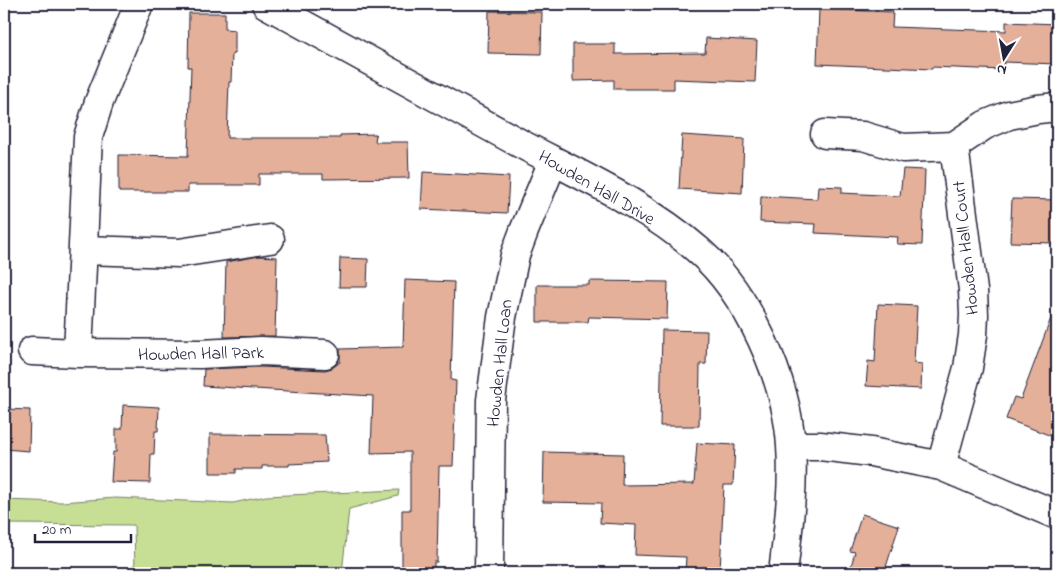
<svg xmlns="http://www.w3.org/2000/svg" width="1061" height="577" font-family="'Indie Flower',sans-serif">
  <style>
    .green { fill: #c7df95; stroke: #748068 }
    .building { fill: #e5b099; stroke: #22223b }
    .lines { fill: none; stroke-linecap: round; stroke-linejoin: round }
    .minor-casing { stroke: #22223b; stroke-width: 31 }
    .minor { stroke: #fff; stroke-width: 28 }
    .labels { text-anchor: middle; stroke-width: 4; stroke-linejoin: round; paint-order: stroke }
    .street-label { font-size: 18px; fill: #22223b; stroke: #fff }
  </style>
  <rect width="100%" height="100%" fill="#fff"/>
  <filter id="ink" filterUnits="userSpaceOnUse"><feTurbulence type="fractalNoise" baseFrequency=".02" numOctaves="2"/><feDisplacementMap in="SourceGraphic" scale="10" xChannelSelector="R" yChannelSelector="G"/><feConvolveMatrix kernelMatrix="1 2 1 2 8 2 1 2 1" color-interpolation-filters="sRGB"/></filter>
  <g filter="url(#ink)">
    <!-- green -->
    <path class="green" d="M399 490 398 496 349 509 342 573H135L134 525 4 524V500L62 502 115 498 233 503 266 496Z"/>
    <!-- building -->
    <path class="building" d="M819 9 893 12 892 27 1006 31V22L1057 24V64L1004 62 1003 70 932 67V69L817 64Z
      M489 11 542 12 541 54 488 53Z
      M189 13H225V29L235 30V54H232L231 82H229L227 138H340V135L376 134 375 142H408L409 178 323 179V174H259V185H188V192H119V155L188 156 191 67H188Z
      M706 38 757 41 755 82 674 79V89H614V80L573 81V44H615V54L705 53Z
      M682 135 744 139 742 193 679 189Z
      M903 169 925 170 922 245 897 244 898 237 815 233 816 224 760 222 761 196 817 199 818 186 842 187V193L900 196Z
      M423 172 509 177 507 213 421 209Z
      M1012 199 1057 200V243L1010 242Z
      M259 256 277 257 275 336 224 337 226 262Z
      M340 258 368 259 367 287H339Z
      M405 280 454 282 451 380 456 381 453 466H439L437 562H434V573H402V510H410V452L371 453 373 396 203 386 204 369 261 367 325 370 332 368 340 362V349L403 347Z
      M589 281 668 282 667 319 589 317 588 322H537V285H589Z
      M878 304 917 306 914 363 922 364 921 389 866 386 868 361 875 362Z
      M1054 310H1057V438L1006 419 1014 397 1021 399Z
      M662 330 707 331 706 364H700L699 426H660Z
      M123 405 159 407 158 431H155L154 454H151L150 483 111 482 113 452H116V429H122Z
      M4 409 30 410 29 451 4 449Z
      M210 434 325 435 327 462 289 464V466H262V469H236V473H210Z
      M697 443 735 445 733 485H724L720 573H685L686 557 635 555 636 525 600 523 601 503 543 502 544 452 623 454 622 485 694 484Z
      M862 514 899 526 884 573H849L855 552 850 551Z"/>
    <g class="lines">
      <defs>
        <path id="minor" d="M266 4C352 51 437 98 523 145 582 176 648 206 698 250 748 293 787 380 791 446 794 488 788 531 783 573
          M825 134 863 136 903 148 954 146 985 125 1009 115 1038 109 1057 107
          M83 250 179 253 270 239
          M32 351 78 353 200 354 261 351 325 354
          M78 353 88 137 99 102 139 4
          M791 446H820L871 452 941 466 1057 515
          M941 466 968 368 973 335 974 315 973 290 954 146
          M489 573 491 400 502 317 515 255 524 231 553 161"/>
      </defs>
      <!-- minor casing -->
      <use href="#minor" class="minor-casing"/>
      <!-- minor -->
      <use href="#minor" class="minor"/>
    </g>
  </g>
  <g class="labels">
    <!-- street labels -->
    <g class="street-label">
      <text transform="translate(597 187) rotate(30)" y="6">Howden Hall Drive</text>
      <text transform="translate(965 248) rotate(-96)" y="6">Howden Hall Court</text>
      <text transform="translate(201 353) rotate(-1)" y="6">Howden Hall Park</text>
      <text transform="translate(499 363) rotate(-84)" y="6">Howden Hall Loan</text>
    </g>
  </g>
  <!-- margin -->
  <rect width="1061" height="577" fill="none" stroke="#fff" stroke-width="20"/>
  <rect x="10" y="10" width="1041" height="557" fill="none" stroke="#22223b" stroke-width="2" filter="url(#ink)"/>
  <!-- north arrow -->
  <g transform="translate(1004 58) rotate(191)" stroke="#ffffff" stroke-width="4" paint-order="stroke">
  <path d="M0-4L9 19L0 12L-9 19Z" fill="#22223b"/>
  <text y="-8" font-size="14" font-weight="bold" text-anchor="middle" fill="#22223b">N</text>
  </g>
  <!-- scale -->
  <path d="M35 534v8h96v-8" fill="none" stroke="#22223b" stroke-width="2.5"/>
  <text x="42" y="534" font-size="15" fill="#22223b" stroke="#ffffff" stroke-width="4" paint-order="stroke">20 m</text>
</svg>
